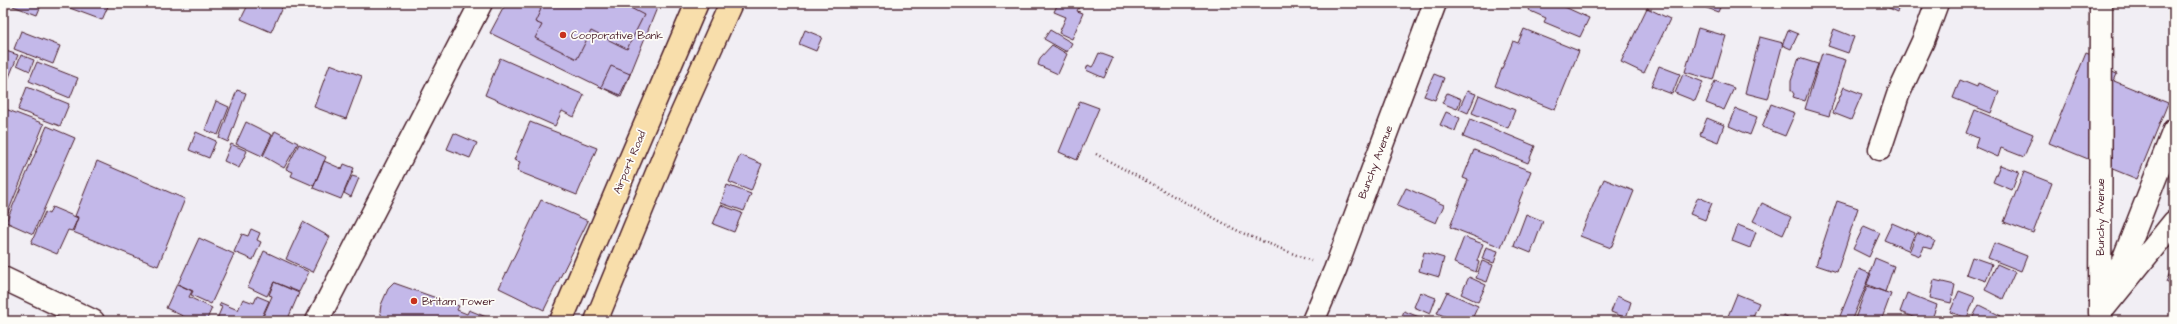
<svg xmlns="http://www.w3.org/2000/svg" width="2177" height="324" font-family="'Architects Daughter',sans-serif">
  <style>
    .building { fill: #c3b8e9; stroke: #4a1f2b }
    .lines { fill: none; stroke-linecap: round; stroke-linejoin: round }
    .street-casing { stroke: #4a1f2b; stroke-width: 25 }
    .secondary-casing { stroke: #4a1f2b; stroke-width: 25 }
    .primary-casing { stroke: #4a1f2b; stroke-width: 25 }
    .path { stroke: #4a1f2b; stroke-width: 2.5; stroke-dasharray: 1 3; stroke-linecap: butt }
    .street { stroke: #fdfcf7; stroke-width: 22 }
    .secondary { stroke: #fdfcf7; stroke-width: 22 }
    .primary { stroke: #f8deab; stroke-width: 22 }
    .poi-dot { fill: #c8321e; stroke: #fdfcf7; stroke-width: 1.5 }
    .labels { text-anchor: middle; stroke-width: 3.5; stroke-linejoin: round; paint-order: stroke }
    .poi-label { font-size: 11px; fill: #4a1f2b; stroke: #fdfcf7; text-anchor: start }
    .street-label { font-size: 11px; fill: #4a1f2b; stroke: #fdfcf7 }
  </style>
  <rect width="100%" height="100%" fill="#f1eef4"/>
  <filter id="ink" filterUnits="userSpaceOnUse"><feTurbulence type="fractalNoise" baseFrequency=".025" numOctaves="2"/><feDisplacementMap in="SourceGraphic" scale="8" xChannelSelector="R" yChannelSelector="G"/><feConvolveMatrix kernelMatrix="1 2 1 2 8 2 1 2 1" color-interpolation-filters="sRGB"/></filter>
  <g filter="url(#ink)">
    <!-- building -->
    <path class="building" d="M14 3H42L37 15 13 6Z
      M69 3H107L109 4 102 20 67 7Z
      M249 3H284L271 32 241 19Z
      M506 3H659L621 97 490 33Z
      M532 3H621L644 15 627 49 591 31 577 59 535 38 542 25 535 22 541 9Z
      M1058 3H1081L1077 11 1083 13 1072 39 1059 33 1066 17 1054 12Z
      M1531 3H1556L1589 18 1580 37 1544 22 1546 18 1528 10Z
      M1706 3H1722L1718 12 1704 7Z
      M1883 3H1901L1898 12 1882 5Z
      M1647 8 1670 19 1644 73 1621 62Z
      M1698 28 1726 36 1713 80 1685 72Z
      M1524 29 1579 51 1555 110 1495 86 1513 41 1518 43Z
      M1834 29 1854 37 1848 53 1828 46Z
      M805 30 822 37 816 51 799 44Z
      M1050 30 1072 43 1067 52 1044 39Z
      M1788 30 1798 34 1791 49 1782 45Z
      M21 31 60 46 53 64 14 49Z
      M1760 37 1783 43 1768 99 1745 93Z
      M1052 45 1067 54 1058 74 1038 65 1040 58Z
      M3 50 18 55 3 92Z
      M1099 53 1113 58 1104 78 1086 70 1088 65 1092 67 1094 64Z
      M1822 53 1846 60 1829 116 1805 109Z
      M2086 53 2110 63 2107 70 2117 74 2114 81 2168 103 2137 179 2049 143Z
      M21 55 34 60 30 71 17 65Z
      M500 58 584 95 574 117 562 111 555 126 485 95Z
      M1799 58 1818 64 1805 101 1793 97 1794 94 1791 90V81Z
      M37 62 78 78 70 98 29 81Z
      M330 64 362 76 346 119 314 107Z
      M611 66 630 74 620 95 601 87Z
      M1659 66 1680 74 1672 94 1651 86Z
      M1434 74 1444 78 1435 100 1424 96Z
      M1683 74 1703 82 1695 101 1675 93Z
      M1960 80 1977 87 1978 83 1999 92 1991 113 1953 98Z
      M1715 81 1734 88 1724 110 1706 103Z
      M27 87 69 104 60 126 18 110Z
      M1844 87 1862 94 1851 120 1833 113Z
      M237 90 246 93 228 142 219 138Z
      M1467 91 1476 94 1468 113 1459 109Z
      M1447 93 1461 99 1457 109 1442 103Z
      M1479 95 1515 110 1508 128 1472 113Z
      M216 101 229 107 218 135 205 130Z
      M1080 101 1099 108 1077 160 1059 152Z
      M1771 104 1795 113 1785 136 1762 127Z
      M3 108 44 124 4 222H3Z
      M1736 109 1757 117 1750 135 1729 126Z
      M1975 110 2033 134 2024 157 2001 148 1998 157 1975 147 1978 138 1966 133Z
      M1446 112 1460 118 1455 131 1440 125Z
      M1707 118 1724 125 1718 142 1700 135Z
      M1470 119 1535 146 1528 163 1463 137Z
      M246 122 272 135 262 156 236 144Z
      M530 122 597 148 577 195 517 171 520 162 514 160Z
      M47 126 75 138 33 234 6 222Z
      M275 131 298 143 284 168 263 156Z
      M196 132 216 141 209 158 189 150Z
      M454 133 477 143 470 158 447 149Z
      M231 144 247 151 239 168 224 161Z
      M299 144 326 157 314 186 291 176 293 172 286 169Z
      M1474 150 1531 171 1501 247 1450 227 1468 180 1463 178Z
      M740 155 762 164 751 191 729 182Z
      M97 161 185 199 158 266 73 232 78 217 75 216Z
      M324 161 342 169 344 164 354 168 341 199 313 188Z
      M2000 165 2019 172 2012 190 1993 182Z
      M2024 172 2052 183 2033 233 2004 222Z
      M352 176 359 178 351 197 344 193Z
      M1604 179 1634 191 1611 248 1580 236Z
      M727 185 751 194 744 211 721 203Z
      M1406 188 1444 205 1436 223 1397 206Z
      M1698 197 1712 203 1705 220 1690 214Z
      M541 200 588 221 544 310 499 288Z
      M1837 201 1858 208 1837 272 1816 265Z
      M1762 203 1791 217 1783 235 1753 221Z
      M721 205 742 213 734 232 713 224Z
      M52 207 78 218 72 231 68 230 57 254 31 243 45 212 49 214Z
      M1526 214 1543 221 1531 253 1514 246Z
      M303 222 330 237 313 272 286 259Z
      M1892 223 1915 233 1908 250 1884 240Z
      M1738 225 1756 232 1750 248 1732 241Z
      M1864 226 1880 233 1869 257 1853 249Z
      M251 229 260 233 257 240 261 242 253 260 234 252 242 234 248 236Z
      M1917 233 1935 241 1931 249 1924 247 1920 256 1909 252Z
      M1464 237 1483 244 1477 261 1479 262 1476 272 1454 263Z
      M199 238 234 254 211 304 191 295 193 291 178 284Z
      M1994 243 2027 256 2021 271 1988 258Z
      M1486 247 1498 251 1494 263 1482 259Z
      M264 251 309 272 299 292 274 282 267 296 248 287Z
      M1424 252 1444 258 1439 277 1419 271Z
      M1972 257 1992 264 1986 281 1966 274Z
      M1875 258 1894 266 1885 292 1866 284Z
      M1482 261 1493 265 1487 282 1476 278Z
      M2174 263V286L2166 282Z
      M1997 264 2015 272 2003 299 1985 290Z
      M1859 269 1871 274 1851 321H1838Z
      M1469 277 1486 285 1478 302 1461 294Z
      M1934 280 1955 285 1951 303 1930 298Z
      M274 282 299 293 287 321H261L272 296 269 295Z
      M394 283 459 306 457 310 467 314 469 310 496 321H383L380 311 381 305 388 289Z
      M177 284 192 291 189 297 212 308 206 321H193L166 308Z
      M1867 286 1891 294 1881 321H1854Z
      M1959 291 1975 297 1967 318 1950 312Z
      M1420 292 1436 298 1430 314 1414 307Z
      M1447 292 1478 306 1471 321H1456L1437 313Z
      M1907 293 1937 305 1931 321H1923L1900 312Z
      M1737 294 1759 303 1751 321H1726Z
      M257 296 269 301 260 321H216L222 307 219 306 221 303 238 310 243 299 254 303Z
      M1617 296 1631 302 1626 318 1611 312Z
      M1979 305 2001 316 1999 321H1971Z
      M1404 311 1419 317 1417 321H1400Z
      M1783 315 1797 321H1780Z
      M1952 316 1961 320V321H1950Z"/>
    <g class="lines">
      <defs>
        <path id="street" d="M2101 3 2100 313 2174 222
          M1880 149 1898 95 1923 41 1937 3
          M2113 286 2174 130
          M317 321 481 3
          M1313 321 1335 270 1435 3"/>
        <path id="secondary" d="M3 278 93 321"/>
        <path id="primary" d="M561 321 697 3
          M596 321 677 124 731 3"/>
      </defs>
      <!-- street casing -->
      <use href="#street" class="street-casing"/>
      <!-- secondary casing -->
      <use href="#secondary" class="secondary-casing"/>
      <!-- primary casing -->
      <use href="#primary" class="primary-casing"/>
      <!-- path -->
      <path class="path" d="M1096 154 1240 232 1311 261"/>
      <!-- street -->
      <use href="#street" class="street"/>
      <!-- secondary -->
      <use href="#secondary" class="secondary"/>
      <!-- primary -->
      <use href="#primary" class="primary"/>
    </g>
  </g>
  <!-- markers -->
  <g class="poi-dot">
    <circle cx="563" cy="35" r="4"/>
    <circle cx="414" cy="301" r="4"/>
  </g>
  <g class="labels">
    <!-- poi labels -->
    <g class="poi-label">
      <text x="571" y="39">Cooporative Bank</text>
      <text x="422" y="305">Britam Tower</text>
    </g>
    <!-- street labels -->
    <g class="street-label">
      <text transform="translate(629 162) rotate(-67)" y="4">Airport Road</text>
      <text transform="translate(1375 162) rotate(-69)" y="4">Bunchy Avenue</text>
      <text transform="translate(2100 217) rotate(-90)" y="4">Bunchy Avenue</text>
    </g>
  </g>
  <!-- margin -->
  <rect width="2177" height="324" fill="none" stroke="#fdfcf7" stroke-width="16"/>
  <rect x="8" y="8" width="2161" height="308" fill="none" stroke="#4a1f2b" stroke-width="1.5" filter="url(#ink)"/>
</svg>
